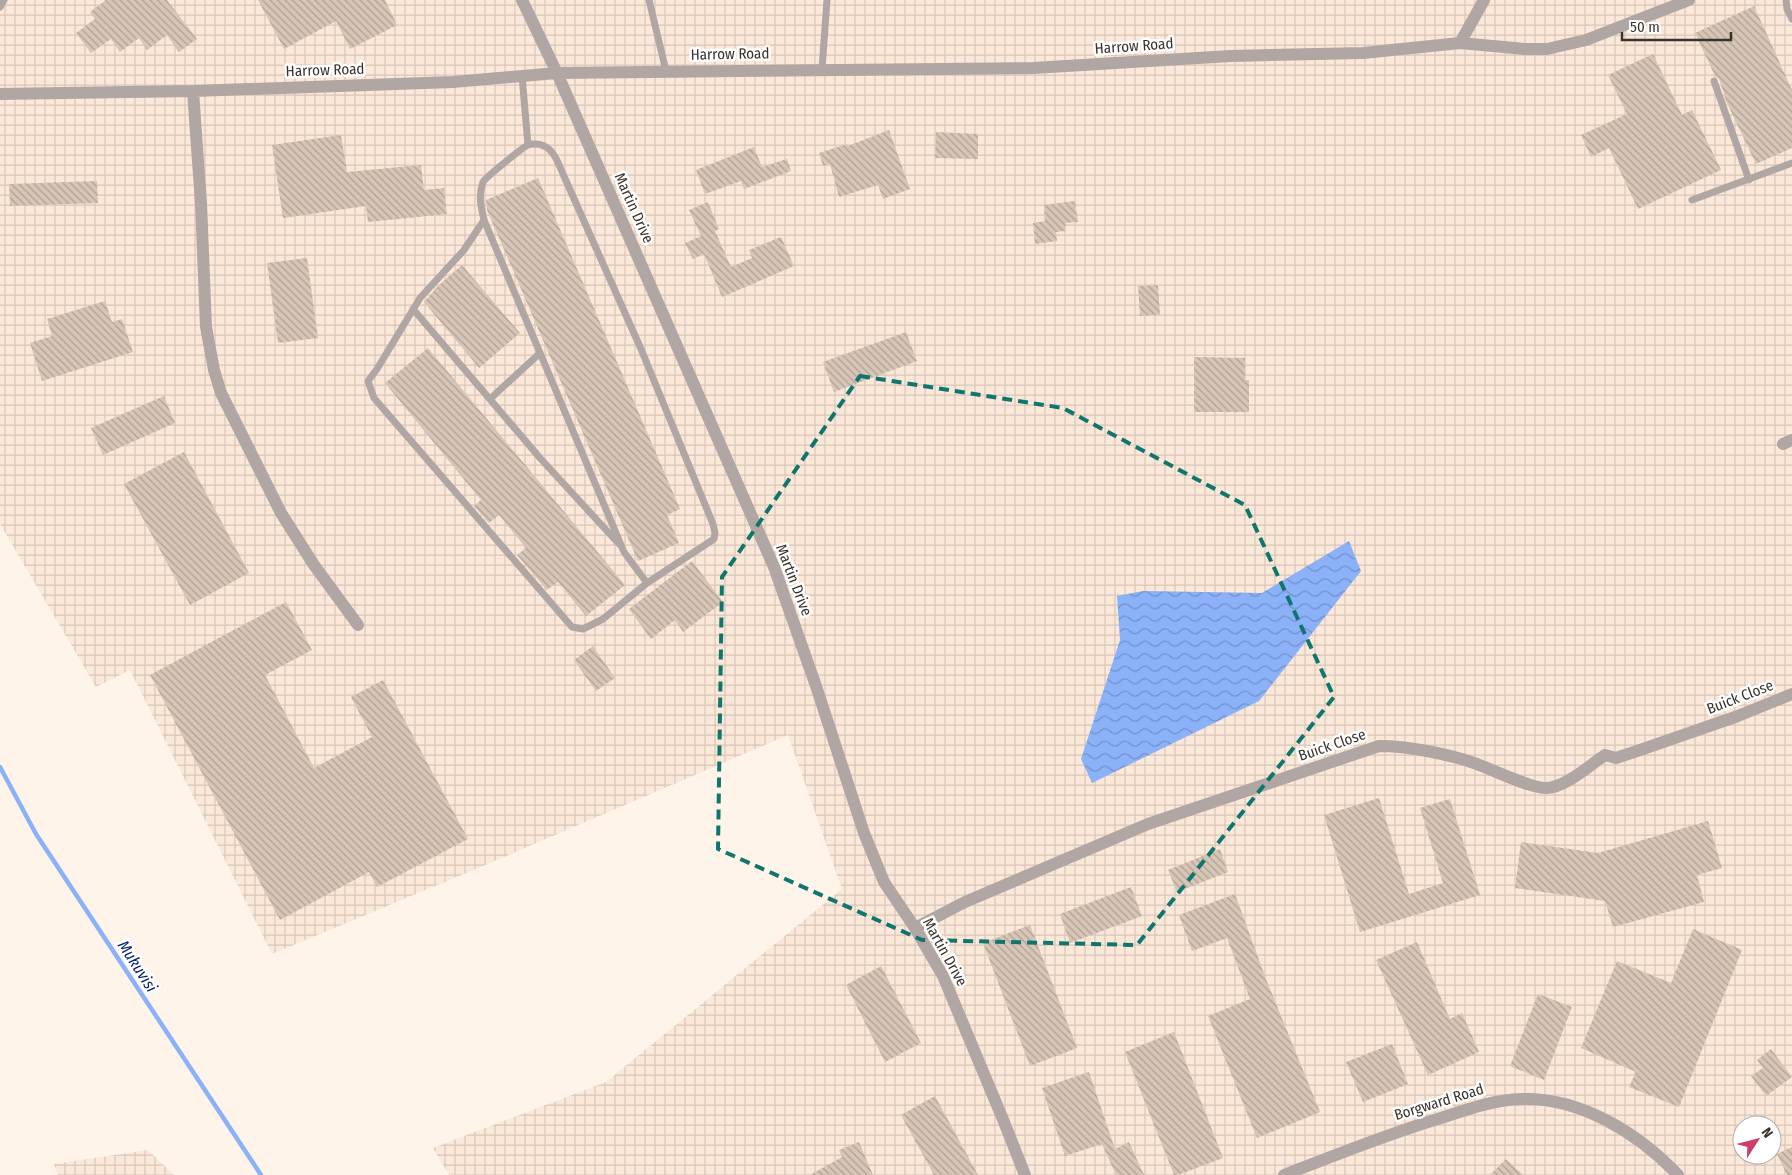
<svg xmlns="http://www.w3.org/2000/svg" width="1792" height="1175" font-family="'Fira Sans Condensed',sans-serif">
  <style>
    .industrial { fill: url(#industrial-grid); fill-rule: evenodd }
    .water { fill: url(#water-waves) }
    .lines { fill: none; stroke-linecap: round; stroke-linejoin: round }
    .stream { stroke: #8bb1f9; stroke-width: 4.5 }
    .building { fill: url(#building-back-hatch) }
    .lane { stroke: #b0a6a3; stroke-width: 7 }
    .street { stroke: #b0a6a3; stroke-width: 12 }
    .marked { fill: none; stroke: #0f766e; stroke-width: 4; stroke-dasharray: 10 6; stroke-linejoin: round }
    .labels { text-anchor: middle; stroke-width: 5; stroke-linejoin: round; paint-order: stroke }
    .street-label { font-size: 15px; fill: #3a332d; stroke: #fff }
    .water-label { font-size: 16px; font-style: italic; fill: #001f6f; stroke: #fff }
  </style>
  <defs>
    <pattern id="industrial-grid" width="8" height="8" patternUnits="userSpaceOnUse" patternTransform="scale(1.25)"><rect width="8" height="8" fill="#fbe8d8"/><path d="M0 4h8M4 0v8" fill="none" stroke="#d8c7ba"/></pattern>
    <pattern id="water-waves" width="16" height="10" patternUnits="userSpaceOnUse" patternTransform="scale(1.25)"><rect width="16" height="10" fill="#8bb1f9"/><path d="M0 5q4-4 8 0t8 0" fill="none" stroke="#7391ca"/></pattern>
    <pattern id="building-back-hatch" width="6" height="6" patternUnits="userSpaceOnUse" patternTransform="scale(1.25)"><rect width="6" height="6" fill="#d7c6b7"/><path d="M-1 5l2 2M0 0l6 6M5-1l2 2" fill="none" stroke="#afa195"/></pattern>
  </defs>
  <rect width="100%" height="100%" fill="#fef4ea"/>
  <!-- industrial -->
  <path class="industrial" d="M0 0H1792V1175H449L433 1148 606 1082 842 889 788 735 483 866 272 954 130 670 96 687 0 524ZM1742 1125H1772V1155H1742Z
    M148 1150 174 1175H58L54 1164Z"/>
  <!-- water -->
  <path class="water" d="M1349 541 1361 571 1259 701 1092 783 1081 759 1120 640 1117 596 1143 591 1262 593Z"/>
  <g class="lines">
    <!-- stream -->
    <path class="stream" d="M0 767 36 834 261 1175"/>
  </g>
  <!-- building -->
  <path class="building" d="M106 0H167L197 39 179 52 167 35 147 50 139 38 120 52 111 39 91 53 76 33 95 19 90 12Z
    M258 0H385L397 25 350 49 336 21 284 49Z
    M1754 6 1792 90V148L1756 164 1727 103 1719 79 1715 76 1695 33Z
    M1653 54 1682 115 1692 110 1721 170 1638 209 1609 148 1591 157 1581 135 1627 114 1608 75Z
    M889 130 910 189 883 199 878 185 839 197 830 164 823 166 819 153 847 144 848 146Z
    M936 132 978 134V159L935 158Z
    M341 135 347 172 421 165 424 190 444 188 447 214 368 222 366 206 283 218 272 145Z
    M754 147 762 167 787 159 791 171 744 189 741 181 705 194 696 170Z
    M538 178 680 509 667 515 679 543 638 561 487 210 486 200Z
    M97 181 98 203 10 206 9 184Z
    M1075 201 1078 222 1065 223 1066 231 1056 232 1057 241 1035 244 1033 223 1045 221 1044 205Z
    M708 202 719 229 715 231 731 267 752 258 749 250 781 237 794 266 722 297 704 254 693 259 685 243 701 236 689 210Z
    M307 258 318 338 278 343 267 263Z
    M462 265 520 333 479 368 424 302 439 285Z
    M1158 285 1160 315 1140 316 1138 286Z
    M105 301 112 322 122 319 133 352 42 381 30 343 52 336 47 319Z
    M906 332 917 361 834 392 823 362Z
    M428 348 625 585 586 616 558 582 547 590 517 555 526 548 499 515 489 523 474 506 481 500 385 383Z
    M1194 357 1245 358V380H1249V412H1194Z
    M164 396 175 423 103 455 91 428Z
    M184 452 249 573 190 605 124 484Z
    M692 561 723 602 683 632 675 620 651 639 629 609Z
    M286 602 312 650 265 675 314 768 372 737 351 697 383 680 468 839 377 887 369 872 280 920 150 675Z
    M593 646 615 678 596 691 574 660Z
    M1379 798 1409 894 1443 883 1420 808 1450 799 1480 895 1360 932 1324 815Z
    M1708 821 1722 868 1697 875 1704 902 1613 927 1605 901 1515 888 1521 842 1598 853Z
    M1220 849 1228 872 1177 892 1168 870Z
    M1131 887 1142 916 1070 943 1060 914Z
    M1235 894 1266 979 1320 1112 1257 1138 1208 1016 1250 999 1227 938 1192 951 1179 915Z
    M1030 925 1077 1048 1030 1066 983 943Z
    M1693 929 1742 950 1679 1107 1629 1087 1636 1072 1581 1048 1617 961 1671 983Z
    M1417 942 1450 1019 1462 1013 1479 1052 1428 1075 1376 960Z
    M881 966 921 1043 885 1062 846 985Z
    M1538 994 1572 1007 1544 1080 1510 1066Z
    M1174 1032 1223 1158 1178 1175H1174L1125 1052Z
    M1392 1044 1408 1084 1363 1102 1346 1062Z
    M1771 1049 1792 1077 1766 1096 1751 1076 1763 1068 1757 1060Z
    M1089 1072 1115 1149 1129 1142 1144 1175H1116L1102 1144 1065 1156 1042 1088Z
    M935 1096 978 1175H934L901 1115Z
    M859 1142 873 1175H810L842 1157 839 1150Z
    M1792 1147V1175H1787L1777 1154Z
    M1506 1159 1523 1175H1490Z"/>
  <g class="lines">
    <!-- lane -->
    <path class="lane" d="M649 0 666 71
      M1786 0 1787 9 1792 19
      M0 7 4 0
      M822 69 827 0
      M522 76 528 145
      M1714 81 1749 180
      M1692 200 1792 163
      M484 220 464 250 420 298 377 369 368 381 374 398 572 627 583 629 603 619 647 583 714 539 715 533 713 524 641 349 563 174C559 165 554 150 544 146 540 144 532 143 528 145 523 147 485 178 483 182 478 196 481 206 484 220L624 552 647 583
      M413 309 540 458 619 544
      M490 399 540 353"/>
    <!-- street -->
    <path class="street" d="M522 0 557 73 774 567 816 686 864 833 884 882 915 928 943 976 1002 1117 1025 1175
      M1460 43 1484 0
      M193 91 201 203 206 327 214 370 221 393 281 513 314 565 358 625
      M0 94 193 91 453 82 557 73 1033 68 1231 56 1363 53 1460 43 1525 49H1547L1586 40 1689 0
      M1783 444 1792 440
      M915 928 965 902 1148 824 1379 746C1408 746 1449 754 1477 764 1493 770 1530 788 1546 788 1565 788 1590 765 1605 755L1616 758 1643 749 1738 716 1792 694
      M1284 1175C1336 1155 1387 1134 1441 1118 1468 1109 1493 1100 1522 1099 1581 1097 1639 1134 1678 1175"/>
  </g>
  <!-- marked area -->
  <path class="marked" d="M860 376 1063 408 1245 505 1334 697 1137 945 922 940 718 849 722 577Z"/>
  <g class="labels">
    <!-- street labels -->
    <g class="street-label">
      <text transform="translate(1134 46) rotate(-4)" y="5">Harrow Road</text>
      <text transform="translate(730 54) rotate(-1)" y="5">Harrow Road</text>
      <text transform="translate(325 70) rotate(-2)" y="5">Harrow Road</text>
      <text transform="translate(634 208) rotate(66)" y="5">Martin Drive</text>
      <text transform="translate(794 580) rotate(69)" y="5">Martin Drive</text>
      <text transform="translate(1740 697) rotate(-21)" y="5">Buick Close</text>
      <text transform="translate(1332 745) rotate(-19)" y="5">Buick Close</text>
      <text transform="translate(945 952) rotate(61)" y="5">Martin Drive</text>
      <text transform="translate(1439 1102) rotate(-17)" y="5">Borgward Road</text>
    </g>
    <!-- water labels -->
    <g class="water-label">
      <text transform="translate(138 966) rotate(57)" y="6">Mukuvisi</text>
    </g>
  </g>
  <!-- north arrow -->
  <g transform="translate(1757 1140) rotate(54)"><circle r="24" fill="#ffffff" stroke="#b0adab"/>
  <path d="M0-4L9 19L0 12L-9 19Z" fill="#cd3e67"/>
  <text y="-8" font-size="14" font-weight="bold" text-anchor="middle" fill="#3a332d">N</text>
  </g>
  <!-- scale -->
  <path d="M1622 32v8h109v-8" fill="none" stroke="#3a332d" stroke-width="2.5"/>
  <text x="1630" y="32" font-size="15" fill="#3a332d" stroke="#ffffff" stroke-width="4" paint-order="stroke">50 m</text>
</svg>
